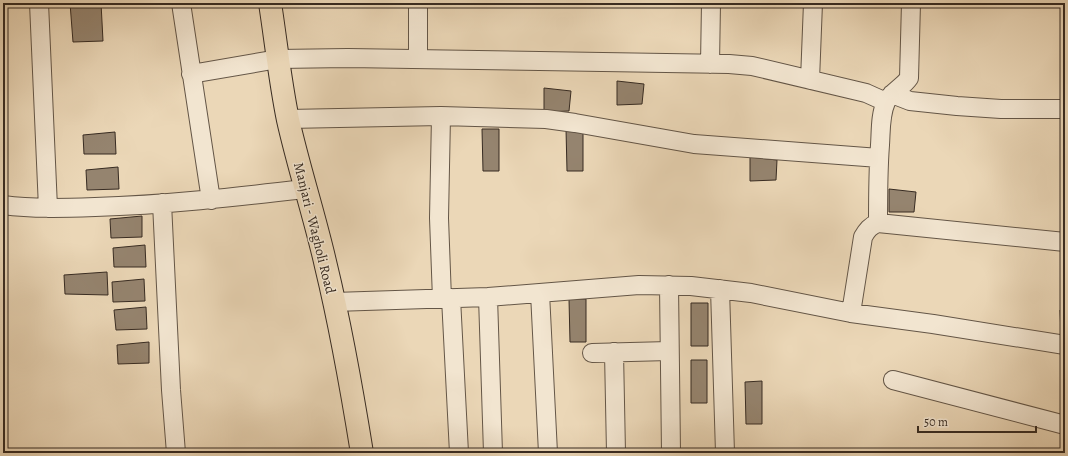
<svg xmlns="http://www.w3.org/2000/svg" width="1068" height="456" font-family="Alegreya,serif">
  <style>
    .building { fill: #95846f; stroke: #372b22 }
    .lines { fill: none; stroke-linecap: round; stroke-linejoin: round }
    .street-casing { stroke: #645647; stroke-width: 20 }
    .primary-casing { stroke: #372b22; stroke-width: 24 }
    .street { stroke: #f2e5d0; stroke-width: 18 }
    .primary { stroke: #ebd7b7; stroke-width: 22 }
    .labels { text-anchor: middle; stroke-width: 3; stroke-linejoin: round; paint-order: stroke }
    .street-label { font-size: 14px; fill: #372b22; stroke: #f2e5d0 }
  </style>
  <rect width="100%" height="100%" fill="#ebd7b7"/>
  <filter id="stains"><feTurbulence type="fractalNoise" baseFrequency=".005" numOctaves="4"/><feColorMatrix values="0 0 0 0 .2 0 0 0 0 .09 0 0 0 0 .02 0 0 0 .5 -.17"/></filter>
  <radialGradient id="worn" r=".72"><stop offset=".6" stop-color="#630" stop-opacity="0"/><stop offset="1" stop-color="#630" stop-opacity=".3"/></radialGradient>
  <!-- building -->
  <path class="building" d="M70 3H101L103 41 73 42Z
    M617 81 644 84 642 104 617 105Z
    M544 88 571 91 569 111 544 112Z
    M482 129H499V171H483Z
    M566 129H583V171H567Z
    M115 132 116 154H84L83 135Z
    M750 157 777 160 776 180 750 181Z
    M118 167 119 189 87 190 86 170Z
    M889 189 916 192 914 212H889Z
    M142 216V237L111 238 110 219Z
    M145 245 146 267H114L113 248Z
    M107 272 108 295 65 294 64 275Z
    M144 279 145 301 113 302 112 282Z
    M569 299H586V342H570Z
    M691 303H708V346H691Z
    M146 307 147 329 116 330 114 310Z
    M1060 310H1065V334H1061Z
    M149 342V363L118 364 117 345Z
    M691 360H707V403H691Z
    M762 381V424H746L745 382Z"/>
  <g class="lines">
    <defs>
      <path id="street" d="M39 3 48 208
        M181 3 211 200
        M418 3V59
        M710 64 711 3
        M191 74 278 59 348 58 729 64 752 66 866 93 886 102
        M810 80 813 3
        M892 94 910 101 957 106 1001 109H1065
        M441 116 439 218 442 299
        M288 119 441 116 546 119 575 123 694 144 879 158
        M162 203 171 390 176 453
        M3 205C33 209 64 208 95 207 165 205 235 197 305 189
        M878 223C878 197 878 171 880 145 881 131 880 115 886 102 891 92 903 87 909 78L911 3
        M669 285 671 453
        M720 289 725 453
        M540 293 548 453
        M488 297 493 453
        M451 298 459 453
        M334 302 488 297 639 285 691 286 751 293 851 313 933 324 1065 345
        M851 313 863 237C867 230 870 226 878 223L1065 242
        M614 352 616 453
        M592 353 669 351
        M893 380 1065 425"/>
      <path id="primary" d="M270 3C276 42 280 81 288 120 299 169 315 217 326 266 341 328 352 391 362 453"/>
    </defs>
    <!-- street casing -->
    <use href="#street" class="street-casing"/>
    <!-- primary casing -->
    <use href="#primary" class="primary-casing"/>
    <!-- street -->
    <use href="#street" class="street"/>
    <!-- primary -->
    <use href="#primary" class="primary"/>
  </g>
  <g class="labels">
    <!-- street labels -->
    <g class="street-label">
      <text transform="translate(315 228) rotate(76)" y="5">Manjari - Wagholi Road</text>
    </g>
  </g>
  <!-- margin -->
  <rect width="1068" height="456" fill="none" stroke="#ebd7b7" stroke-width="16"/>
  <rect x="4" y="4" width="1060" height="448" fill="none" stroke="#372b22" stroke-width="2"/>
  <rect x="8" y="8" width="1052" height="440" fill="none" stroke="#372b22"/>
  <!-- scale -->
  <path d="M918 426v6h118v-6" fill="none" stroke="#372b22" stroke-width="2"/>
  <text x="924" y="426" font-size="12" fill="#372b22" stroke="#f2e5d0" stroke-width="3" paint-order="stroke">50 m</text>
  <rect width="100%" height="100%" filter="url(#stains)"/>
  <rect width="100%" height="100%" fill="url(#worn)"/>
</svg>
